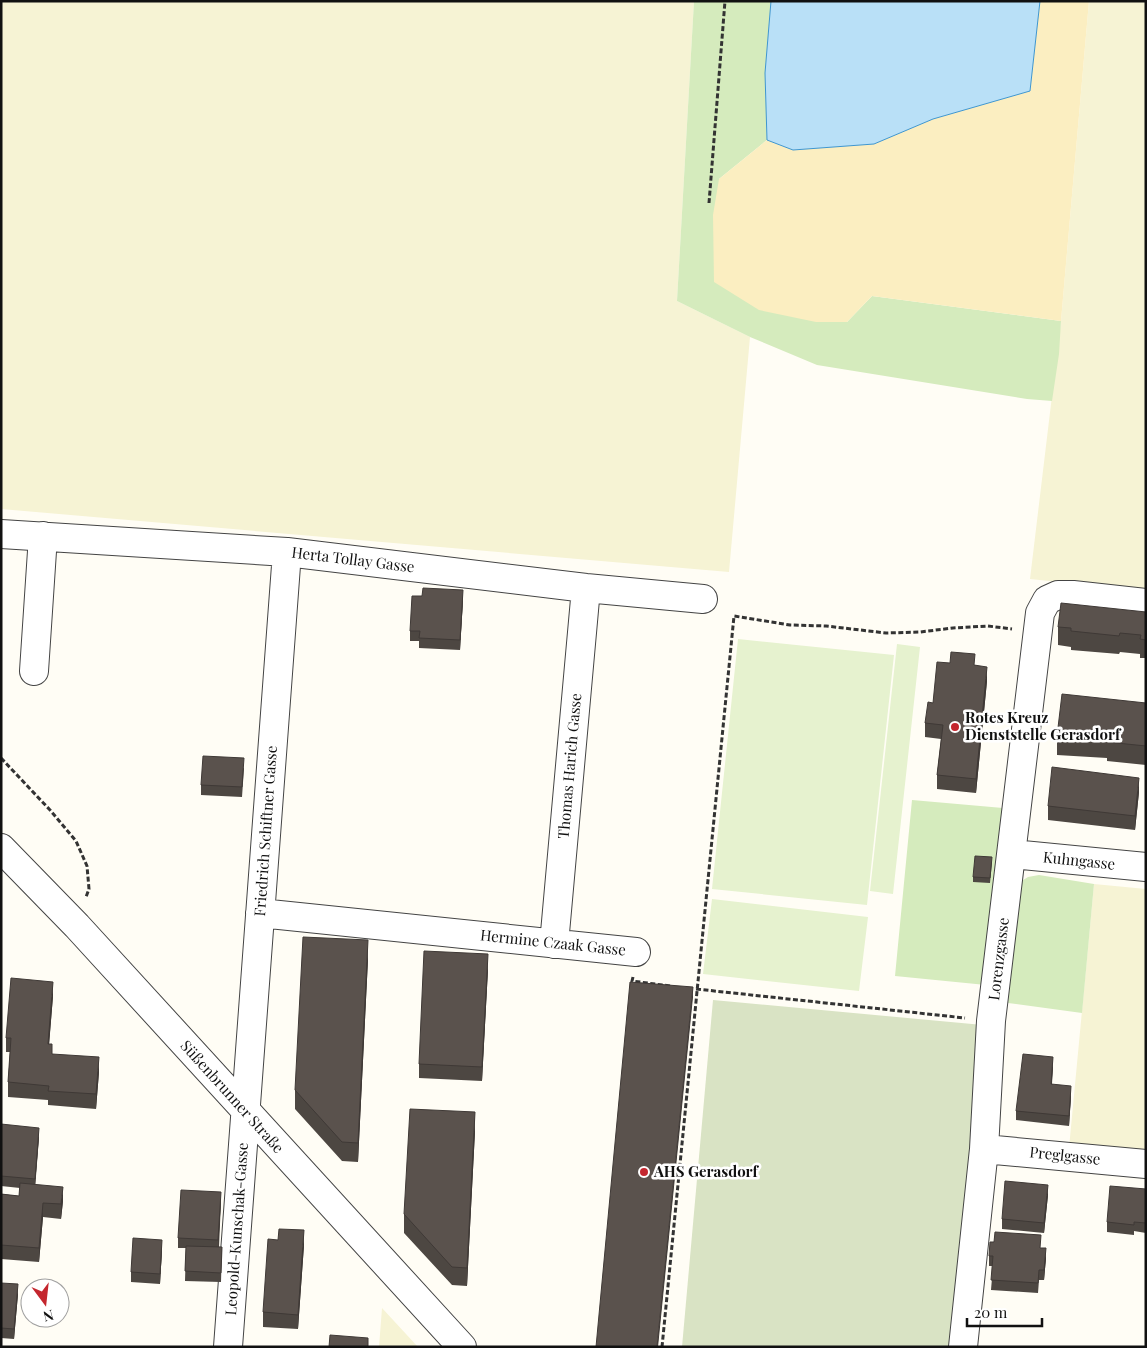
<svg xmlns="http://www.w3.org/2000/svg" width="1147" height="1348" font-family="'Playfair Display',serif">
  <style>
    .farmland { fill: #f6f3d4 }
    .green { fill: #d5ebbd }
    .sand { fill: #fbeec1 }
    .cemetery { fill: #d9e3c4 }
    .pitch { fill: #e6f2cf }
    .water { fill: #b9e0f7; stroke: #3f96cf }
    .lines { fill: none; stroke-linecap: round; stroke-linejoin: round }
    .minor-casing { stroke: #444; stroke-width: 30 }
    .path { stroke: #333; stroke-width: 3; stroke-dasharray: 5 2.5; stroke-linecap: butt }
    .minor { stroke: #fff; stroke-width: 28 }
    .wall { fill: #4d4742 }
    .shaded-wall { fill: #3f3936 }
    .building { fill: #5a524d; stroke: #3f3936 }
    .poi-dot { fill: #c4262e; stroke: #fff; stroke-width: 2 }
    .labels { text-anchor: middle; stroke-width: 5; stroke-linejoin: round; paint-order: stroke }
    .street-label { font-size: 15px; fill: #111; stroke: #fff }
    .poi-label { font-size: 15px; font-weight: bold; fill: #111; stroke: #fff; text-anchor: start }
  </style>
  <rect width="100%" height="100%" fill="#fffdf5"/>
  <!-- farmland -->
  <path class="farmland" d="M1 1H694L677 301 750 337 729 572 1 509Z
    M1089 1H1146V591L1030 579 1061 321Z
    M1094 884 1146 889V1155L1069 1148Z
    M382 1308 418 1347H379Z"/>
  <!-- green -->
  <path class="green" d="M694 1H771L765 73 767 140 719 179 847 322 872 296 1061 321 1059 354 1052 401 1027 399 817 365 750 337 677 301Z
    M912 800 1003 808 986 985 895 976Z
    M1039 875 1094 884 1082 1013 1008 1003 1020 882 1028 877Z"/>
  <!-- sand -->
  <path class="sand" d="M1040 1H1089L1061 321 872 296 847 322H816L759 310 714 282 713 215 719 179 767 140 793 150 874 144 933 119 1030 91Z"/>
  <!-- cemetery -->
  <path class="cemetery" d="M713 1000 983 1025 950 1347H682Z"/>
  <!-- pitch -->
  <path class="pitch" d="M738 639 894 655 867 905 712 889Z
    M897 644 920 647 893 894 870 891Z
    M712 899 868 917 859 991 703 974Z"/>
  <!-- water -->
  <path class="water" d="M771 1H1040L1030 91 933 119 874 144 793 150 767 140 765 73Z"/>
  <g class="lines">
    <defs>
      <path id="minor" d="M1 534 287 552 586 588 703 599
        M34 671 43 536
        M1 848 77 926 462 1347
        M1012 854 1146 867
        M260 913 636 952
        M554 944 586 588
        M984 1149 1146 1164
        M228 1347 287 552
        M963 1347 984 1149 991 1021 1040 613 1047 600 1058 595H1073L1146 603"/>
    </defs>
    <!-- minor casing -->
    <use href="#minor" class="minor-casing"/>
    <!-- path -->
    <path class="path" d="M709 203 725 1
      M1 758 50 810 76 841 87 866 89 889 86 897
      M633 977 632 981 670 986
      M696 989 965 1018
      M662 1347 734 616 790 625 826 626 886 633 920 632 953 628 988 626 1012 629"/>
    <!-- minor -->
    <use href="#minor" class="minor"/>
  </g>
  <!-- wall -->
  <path class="wall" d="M463 600 460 650 419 648V641H410V631Z
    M1146 612V658H1140V654L1120 652 1119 654 1071 650V647L1058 645V627Z
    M975 665 987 681 976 793 937 789V775L941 739 925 737V723L933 703Z
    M1146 703V765L1107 761V758L1057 755V736Z
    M244 768 242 797 201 795V785Z
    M1139 792 1135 830 1048 820V806Z
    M992 862 990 883 973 882V877Z
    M368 959 358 1162 342 1161 295 1109V1090Z
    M488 969 482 1081 419 1078V1064Z
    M53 996 49 1044 52 1054 99 1072 96 1109 48 1105V1100L8 1097V1082L10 1052H6V1038Z
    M1053 1066 1052 1084 1071 1096 1069 1126 1016 1120V1111Z
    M1 1124 39 1137 35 1185 63 1201 61 1219 43 1217 39 1262 1 1259V1194L19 1196 20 1188 1 1186Z
    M475 1131 467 1286 452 1285 404 1233V1214Z
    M1146 1189V1233L1134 1231V1235L1107 1232V1222Z
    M1048 1195 1044 1233 1002 1229V1219Z
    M221 1201 219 1247H222L221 1282 185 1281 186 1248H178V1238Z
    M304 1245 298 1329 263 1327V1312Z
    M1041 1248 1046 1258 1044 1280H1039L1038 1293 991 1290 993 1266H989V1256Z
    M162 1250 160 1284 131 1282V1272Z
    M1 1283 18 1294 14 1339 1 1338Z"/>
  <!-- shaded-wall -->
  <path class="shaded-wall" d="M463 590V600L460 650V640Z
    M987 667V681L976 793V779Z
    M1139 778V792L1135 830V816Z
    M368 940V959L358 1162V1143Z
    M488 954V969L482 1081V1067Z
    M53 982V996L48 1058V1044Z
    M693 987V997L658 1347H657Z
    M99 1057V1072L96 1109V1094Z
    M1053 1057V1066L1051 1094V1084Z
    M1071 1086V1096L1069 1126V1116Z
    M475 1112V1131L467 1286V1268Z
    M39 1128V1137L35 1189V1179Z
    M1048 1185V1195L1044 1233V1223Z
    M63 1187V1201L61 1219V1204Z
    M221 1192V1201L218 1250V1240Z
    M43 1203V1217L39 1262V1248Z
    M304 1230V1245L298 1329V1315Z
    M162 1240V1250L160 1284V1274Z
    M1046 1248V1258L1044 1280V1270Z
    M18 1284V1294L14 1339V1329Z"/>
  <!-- building -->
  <path class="building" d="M423 588 463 590 460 640 419 638 420 631H410L412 596H422Z
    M1061 603 1146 612V640L1140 639 1141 635 1120 633 1119 636 1071 631V628L1058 627Z
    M951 652 975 654 974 665 987 667 976 779 937 775 943 725 925 723 928 702 933 703 937 662 950 663Z
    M1062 694 1146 703V746L1107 742V739L1057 736Z
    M203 756 244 758 242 787 201 785Z
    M1052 767 1139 778 1135 816 1048 806Z
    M975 856 992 857 990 878 973 877Z
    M303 937 368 940 358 1143 342 1142 295 1090Z
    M424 951 488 954 482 1067 419 1064Z
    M11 978 53 982 48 1044H52V1054L99 1057 96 1094 48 1091 49 1086 8 1082 11 1038H6Z
    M630 982 693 987 657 1347H596Z
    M1023 1054 1053 1057 1051 1084 1071 1086 1069 1116 1016 1111Z
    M410 1109 475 1112 467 1268 452 1267 404 1214Z
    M1 1124 39 1128 35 1179 1 1176Z
    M1005 1181 1048 1185 1044 1223 1002 1219Z
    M20 1183 63 1187 61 1204 43 1203 39 1248 1 1245V1194L19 1196Z
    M1110 1186 1146 1189V1223L1134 1222V1225L1107 1222Z
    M181 1190 221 1192 218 1240 178 1238Z
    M279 1229 304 1230 298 1315 263 1312 268 1239 278 1240Z
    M995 1232 1041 1235 1040 1248H1046L1044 1270H1039L1038 1283 991 1280 993 1256H989L990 1242H994Z
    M133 1238 162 1240 160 1274 131 1272Z
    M186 1246 222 1247 221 1273 185 1271Z
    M1 1283 18 1284 14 1329 1 1328Z
    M330 1335 368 1338V1347H329Z"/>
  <!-- markers -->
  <g class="poi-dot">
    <circle cx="955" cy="727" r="5"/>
    <circle cx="644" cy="1172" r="5"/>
  </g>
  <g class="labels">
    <!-- street labels -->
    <g class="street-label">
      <text transform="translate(353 560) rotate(7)" y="5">Herta Tollay Gasse</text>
      <text transform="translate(570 766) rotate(-85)" y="5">Thomas Harich Gasse</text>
      <text transform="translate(266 831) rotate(-86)" y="5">Friedrich Schiftner Gasse</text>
      <text transform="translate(1079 861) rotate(6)" y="5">Kuhngasse</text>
      <text transform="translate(553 943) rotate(6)" y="5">Hermine Czaak Gasse</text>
      <text transform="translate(999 959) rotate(-83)" y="5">Lorenzgasse</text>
      <text transform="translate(232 1097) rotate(48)" y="5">Süßenbrunner Straße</text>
      <text transform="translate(1065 1156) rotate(6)" y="5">Preglgasse</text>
      <text transform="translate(237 1229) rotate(-86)" y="5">Leopold-Kunschak-Gasse</text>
    </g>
    <!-- poi labels -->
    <g class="poi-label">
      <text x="965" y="723">Rotes Kreuz<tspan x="965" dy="17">Dienststelle Gerasdorf</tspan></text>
      <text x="654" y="1177">AHS Gerasdorf</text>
    </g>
  </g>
  <!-- border -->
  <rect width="1147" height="1348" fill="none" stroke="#111111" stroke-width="5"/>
  <!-- north arrow -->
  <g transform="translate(45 1303) rotate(165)"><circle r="24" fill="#ffffff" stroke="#a0a0a0"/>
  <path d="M0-4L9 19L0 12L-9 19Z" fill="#c4262e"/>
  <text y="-8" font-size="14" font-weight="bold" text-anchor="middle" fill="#111111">N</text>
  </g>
  <!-- scale -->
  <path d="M967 1318v8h75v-8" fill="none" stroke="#111111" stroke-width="2.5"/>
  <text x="974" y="1318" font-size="15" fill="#111111" stroke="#ffffff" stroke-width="4" paint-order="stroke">20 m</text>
</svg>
